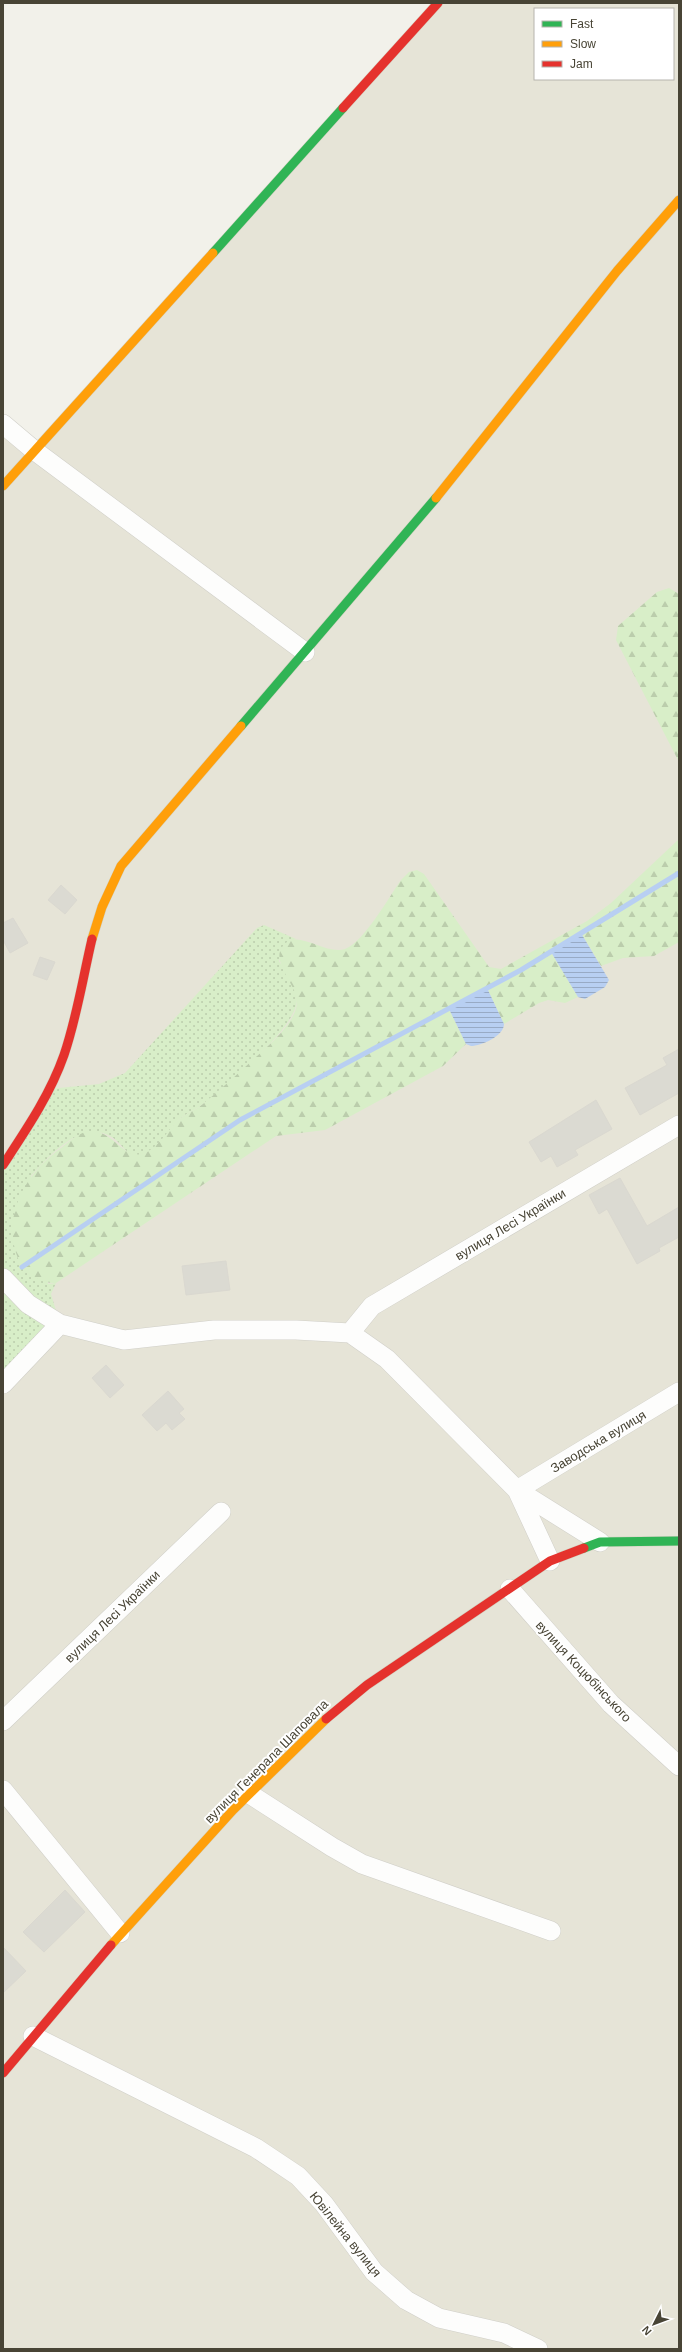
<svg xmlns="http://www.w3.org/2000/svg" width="682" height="2352" font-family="Arial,sans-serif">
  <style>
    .residential { fill: #e6e4d7; fill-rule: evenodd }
    .grass { fill: url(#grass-dots) }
    .forest { fill: url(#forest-firs) }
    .water { fill: url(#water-rules) }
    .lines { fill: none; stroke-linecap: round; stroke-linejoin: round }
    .stream { stroke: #b8cff2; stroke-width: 5 }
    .building { fill: #dbdad2; stroke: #dad8d0 }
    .street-casing { stroke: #d0cfc8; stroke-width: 20 }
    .fast-casing { stroke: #d2d0c0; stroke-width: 10 }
    .slow-casing { stroke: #d2d0c0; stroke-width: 10 }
    .jam-casing { stroke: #d2d0c0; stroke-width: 10 }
    .street { stroke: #fdfdfc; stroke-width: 19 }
    .fast { stroke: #30b455; stroke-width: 9 }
    .slow { stroke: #ff9f0a; stroke-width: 9 }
    .jam { stroke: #e5322d; stroke-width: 9 }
    .labels { text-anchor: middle; stroke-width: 4; stroke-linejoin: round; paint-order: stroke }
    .street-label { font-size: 13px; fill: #484435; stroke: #fff }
  </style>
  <defs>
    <pattern id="grass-dots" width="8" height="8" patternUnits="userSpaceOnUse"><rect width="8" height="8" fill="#d8eec8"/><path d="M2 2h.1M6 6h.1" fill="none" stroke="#bbcdac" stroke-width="1.8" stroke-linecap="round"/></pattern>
    <pattern id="forest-firs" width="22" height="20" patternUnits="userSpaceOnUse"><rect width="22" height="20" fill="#d8eec8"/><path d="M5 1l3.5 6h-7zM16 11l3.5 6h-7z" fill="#bbcdac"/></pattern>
    <pattern id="water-rules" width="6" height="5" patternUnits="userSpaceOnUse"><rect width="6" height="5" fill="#b8cff2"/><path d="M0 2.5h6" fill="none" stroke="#98aac5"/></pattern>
  </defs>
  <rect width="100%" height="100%" fill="#f2f1ea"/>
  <!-- residential -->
  <path class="residential" d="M438 3H679V2349H3V424L35 451ZM535 9H673V79H535Z"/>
  <!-- grass -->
  <path class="grass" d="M264 925 296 939 288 942 279 961C286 973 301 992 296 1006 287 1036 228 1084 203 1104 197 1109 189 1112 182 1117 168 1128 159 1151 140 1155 129 1158 123 1146 116 1140 85 1115 51 1154 31 1176L48 1284 56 1283 51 1294 60 1324 3 1386V1165L49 1089 99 1084 125 1073 257 928Z"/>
  <!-- forest -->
  <path class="forest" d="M669 588 679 594V762L616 640 618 626 657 592Z
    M679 839V942L654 956 623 958 601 966 581 933 551 952 578 997 565 1003 548 1000 539 1003 504 1024 487 988 449 1009 466 1044 443 1066 325 1130 276 1136 56 1283C41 1284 26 1274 19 1261 0 1217 25 1174 61 1148 70 1141 79 1132 91 1131 114 1130 125 1164 147 1152 162 1144 169 1127 182 1117 189 1112 197 1109 203 1104 225 1086 246 1066 267 1047 278 1037 296 1018 297 1003 298 983 265 959 287 942 301 932 327 955 345 949 364 942 389 897 401 880L409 872 417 870 424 874 489 967 501 969 587 921 611 903Z"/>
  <!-- water -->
  <path class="water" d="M581 933 609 980 605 987 585 999 578 997 551 952Z
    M487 988 504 1024C504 1036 481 1046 471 1046L466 1044 449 1009Z"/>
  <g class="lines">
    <!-- stream -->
    <path class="stream" d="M22 1267 240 1120 521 970 679 873"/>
  </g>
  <!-- building -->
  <path class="building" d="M61 885 77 900 65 914 48 900Z
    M13 918 28 943 10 953 3 940V923Z
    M40 957 55 962 47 980 33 975Z
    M679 1049V1093L640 1115 625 1088 667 1065 663 1058Z
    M596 1100 612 1129 575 1150 578 1155 557 1167 551 1156 541 1162 529 1142Z
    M620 1178 647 1226 679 1207V1237L659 1248 660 1251 637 1264 607 1209 599 1214 589 1195Z
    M226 1261 230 1290 186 1295 182 1266Z
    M106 1365 124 1385 110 1398 92 1378Z
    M168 1391 184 1409 179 1413 185 1419 172 1430 166 1423 157 1431 142 1415Z
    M65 1890 85 1912 44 1952 23 1932Z
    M3 1947 26 1971 3 1993Z"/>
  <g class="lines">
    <defs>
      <path id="street" d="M3 424 35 451 305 652
        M3 1278 28 1304 60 1324 124 1340 214 1330H296L350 1333 387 1359 517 1490 600 1542
        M350 1333 372 1306 679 1125
        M3 1384 60 1324
        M550 1561 517 1490 679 1392
        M510 1589 611 1704 679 1766
        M3 1721 221 1512
        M3 1790 120 1933
        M248 1793 332 1847 362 1864 551 1931
        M33 2036 256 2148 298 2176 324 2204 374 2272 406 2300 439 2318 504 2333 538 2349"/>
      <path id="fast" d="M213 253 343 108
        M241 726 436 498
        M584 1548 600 1542 679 1541"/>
      <path id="slow" d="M3 486 213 253
        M436 498 617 271 679 200
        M92 939 102 907 121 866 241 726
        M111 1945 233 1810 326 1719"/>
      <path id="jam" d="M343 108 438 3
        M3 1165C26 1130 50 1095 64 1055 77 1017 83 977 92 939
        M326 1719 367 1685 550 1561 584 1548
        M3 2073 111 1945"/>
    </defs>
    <!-- street casing -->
    <use href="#street" class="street-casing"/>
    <!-- fast casing -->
    <use href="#fast" class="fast-casing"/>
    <!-- slow casing -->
    <use href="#slow" class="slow-casing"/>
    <!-- jam casing -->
    <use href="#jam" class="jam-casing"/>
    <!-- street -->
    <use href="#street" class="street"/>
    <!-- fast -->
    <use href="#fast" class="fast"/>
    <!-- slow -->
    <use href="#slow" class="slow"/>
    <!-- jam -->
    <use href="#jam" class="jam"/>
  </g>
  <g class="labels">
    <!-- street labels -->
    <g class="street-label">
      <text transform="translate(510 1224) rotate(-31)" y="5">вулиця Лесі Українки</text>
      <text transform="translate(598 1441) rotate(-31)" y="5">Заводська вулиця</text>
      <text transform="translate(112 1616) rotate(-44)" y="5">вулиця Лесі Українки</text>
      <text transform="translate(584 1671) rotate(47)" y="5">вулиця Коцюбінського</text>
      <text transform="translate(266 1761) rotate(-45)" y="5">вулиця Генерала Шаповала</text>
      <text transform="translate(346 2234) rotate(51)" y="5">Ювілейна вулиця</text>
    </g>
  </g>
  <!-- border -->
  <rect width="682" height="2352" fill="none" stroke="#484435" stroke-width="8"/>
  <!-- legend -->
  <rect x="534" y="8" width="140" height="72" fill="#ffffff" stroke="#b6b4ae"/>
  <rect x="542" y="21" width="20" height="6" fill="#30b455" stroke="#b6b4ae"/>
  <text x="570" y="28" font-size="12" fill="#484435">Fast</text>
  <rect x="542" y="41" width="20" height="6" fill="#ff9f0a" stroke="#b6b4ae"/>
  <text x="570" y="48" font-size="12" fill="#484435">Slow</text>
  <rect x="542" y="61" width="20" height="6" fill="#e5322d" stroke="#b6b4ae"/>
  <text x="570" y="68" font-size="12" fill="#484435">Jam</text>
  <!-- north arrow -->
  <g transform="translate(654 2324) rotate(228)" stroke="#ffffff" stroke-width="3" paint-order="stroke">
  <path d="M0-3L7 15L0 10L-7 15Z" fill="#484435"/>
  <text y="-6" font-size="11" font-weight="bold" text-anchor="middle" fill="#484435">N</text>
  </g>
</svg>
